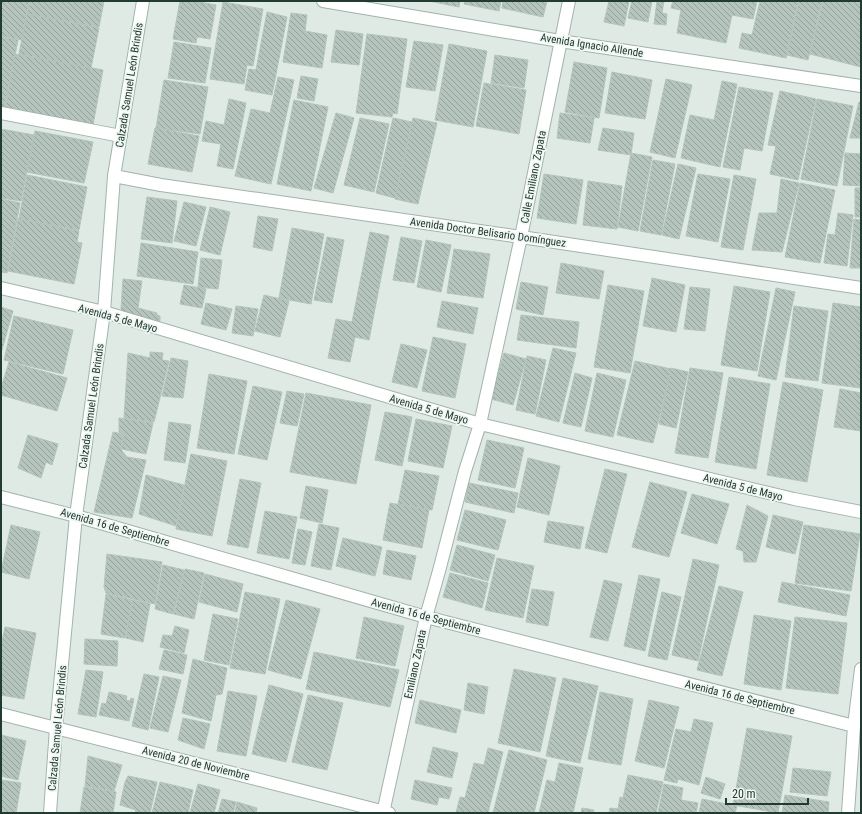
<svg xmlns="http://www.w3.org/2000/svg" width="862" height="814" font-family="'Roboto Condensed',sans-serif">
  <style>
    .building { fill: url(#building-back-hatch); stroke: #b2c4bc }
    .lines { fill: none; stroke-linecap: round; stroke-linejoin: round }
    .street-casing { stroke: #a2b2ac; stroke-width: 14 }
    .secondary-casing { stroke: #9fb6ad; stroke-width: 14 }
    .street { stroke: #fff; stroke-width: 12 }
    .secondary { stroke: #fff; stroke-width: 12 }
    .labels { text-anchor: middle; stroke-width: 3.5; stroke-linejoin: round; paint-order: stroke }
    .street-label { font-size: 11px; fill: #213a32; stroke: #f0f7f3 }
  </style>
  <defs>
    <pattern id="building-back-hatch" width="6" height="6" patternUnits="userSpaceOnUse"><rect width="6" height="6" fill="#b5c5be"/><path d="M-1 5l2 2M0 0l6 6M5-1l2 2" fill="none" stroke="#93a19b"/></pattern>
  </defs>
  <rect width="100%" height="100%" fill="#dfeae5"/>
  <!-- building -->
  <path class="building" d="M1 1H29L22 40 1 36Z
    M30 1H104L99 27 27 14Z
    M180 1H194L216 5 210 39 197 37 196 43 173 39Z
    M429 1H460L459 7Z
    M465 1H501L499 11 464 4Z
    M503 1H547L543 17 502 8Z
    M609 1H629L624 26 604 22Z
    M632 1H652L648 22 628 18Z
    M657 1H664L662 13 667 14 666 25 654 24Z
    M673 1H757L753 19 732 15 726 43 677 33 681 10 671 8Z
    M760 1H798L786 58 739 48 742 33 752 35Z
    M799 1H822L808 60 787 55Z
    M823 1H861V67L810 54Z
    M223 2 263 9 253 66 247 65 244 84 210 79Z
    M267 12 287 17 272 95 245 90 249 69 256 70Z
    M291 13 307 15 305 31 327 35 322 68 283 62Z
    M27 14 99 28 91 68 19 54Z
    M336 30 363 34 359 65 331 62Z
    M367 34 407 39 397 114 393 113 392 117 356 113Z
    M1 37 18 40 4 110 1 109Z
    M414 41 443 45 435 91 406 87Z
    M174 42 211 48 205 83 168 78Z
    M449 44 487 51 473 127 435 120Z
    M15 54 103 70 93 125 5 109Z
    M495 55 528 60 524 88 491 83Z
    M574 62 607 68 599 118 565 112Z
    M612 72 652 80 645 119 605 113Z
    M301 76 318 79 314 101 297 98Z
    M278 77 294 80 271 184 235 176 251 109 270 113Z
    M666 79 692 85 675 158 650 152Z
    M164 80 208 87 200 134 156 128Z
    M722 81 737 84 720 167 681 158 690 115 714 120Z
    M484 83 526 90 519 134 476 126Z
    M739 87 773 93 762 151 744 148 740 170 723 167Z
    M780 91 816 99 798 180 770 174 776 146 768 145Z
    M229 99 246 103 233 169 217 166 221 144 202 141 206 121 224 125Z
    M817 99 853 106 837 186 801 179Z
    M294 100 328 107 311 191 277 184Z
    M859 102 861 103V138H850Z
    M336 113 354 118 333 193 314 188Z
    M560 113 594 118 590 143 557 138Z
    M360 118 389 124 374 192 344 185Z
    M393 118 412 122 395 198 376 193Z
    M413 118 437 123 418 204 395 199Z
    M155 128 199 136 192 172 148 164Z
    M603 128 634 133 631 155 598 150Z
    M1 129 34 135 21 201 1 198Z
    M35 131 93 142 84 183 27 172Z
    M631 153 652 157 638 231 618 227Z
    M845 153 861 154V186L843 185Z
    M653 160 675 164 661 235 640 231Z
    M678 164 696 168 679 239 662 235Z
    M544 174 583 180 576 224 537 218Z
    M698 174 730 179 718 242 686 236Z
    M27 175 87 187 79 230 19 219Z
    M734 175 756 179 743 250 721 247Z
    M781 179 799 183 782 252 752 250 759 213H777Z
    M588 181 622 186 617 229 583 225Z
    M800 183 835 190 820 263 785 257Z
    M855 188H861V217H855Z
    M147 197 177 201 172 243 141 239Z
    M1 199 20 203 7 273 1 272Z
    M184 202 206 207 196 246 174 241Z
    M210 207 230 212 220 255 200 250Z
    M838 213 853 215 847 266 824 263 828 234 835 235Z
    M258 216 278 219 272 251 253 247Z
    M18 219 79 231 77 242 82 243 74 284 8 271Z
    M854 219 861 220V268H850Z
    M292 228 324 234 311 304 279 298Z
    M370 232 389 236 369 340 355 337 350 362 328 358 336 319 352 322Z
    M327 237 344 240 332 303 314 300Z
    M401 237 422 241 414 283 393 280Z
    M426 240 451 245 441 292 417 287Z
    M141 243 198 252 193 284 137 276Z
    M454 249 490 254 483 298 447 293Z
    M201 258 222 260 218 289 198 287Z
    M561 263 604 271 599 299 556 293Z
    M652 278 685 285 676 332 643 326Z
    M123 279 142 281 138 308 157 313V315L160 316V321L127 315 121 309Z
    M521 282 548 287 543 315 516 309Z
    M184 285 206 289 202 308 180 304Z
    M608 285 644 291 630 373 594 367Z
    M734 286 770 292 757 371 721 365Z
    M690 287 710 289 705 331 684 329Z
    M776 288 795 292 776 380 758 376Z
    M264 295 289 301 280 337 255 331Z
    M442 301 478 308 473 334 437 327Z
    M206 303 232 309 226 330 201 324Z
    M833 303 861 307V388L822 383Z
    M236 306 258 309 253 336 232 333Z
    M794 306 828 311 818 381 785 377Z
    M1 307 13 311 1 353Z
    M521 315 579 322 576 348 517 340Z
    M14 316 73 330 63 374 4 360Z
    M433 337 466 344 455 398 422 391Z
    M401 344 427 350 417 388 392 382Z
    M553 348 576 353 559 422 536 416Z
    M150 352 163 353 162 360 169 361 154 422 124 418 128 353 150 358Z
    M504 353 526 359 513 405 491 399Z
    M527 356 546 360 535 414 516 410Z
    M171 358 188 361 183 398 162 396Z
    M635 361 671 369 653 443 617 435Z
    M9 362 67 378 57 411 1 395V388Z
    M671 368 688 372 676 428 659 424Z
    M690 368 723 373 708 458 675 453Z
    M575 373 592 378 581 427 563 423Z
    M597 373 626 380 613 437 585 431Z
    M209 374 247 381 234 454 197 448Z
    M729 377 770 384 756 469 715 462Z
    M783 382 823 390 807 482 767 475Z
    M253 386 282 392 267 460 238 454Z
    M840 389 861 393V431L834 427Z
    M287 391 304 394 297 426 280 423Z
    M306 393 371 405 356 484 290 472Z
    M385 412 412 417 402 466 375 460Z
    M119 418 153 423 146 454 121 449 124 434 119 432Z
    M416 419 452 426 443 468 408 461Z
    M169 422 191 425 185 463 164 460Z
    M113 432 123 434 121 450 127 457 146 460 132 518 94 512Z
    M28 435 58 444 52 465 46 462 41 478 18 468Z
    M487 440 524 448 515 488 478 480Z
    M191 454 227 461 212 536 176 529Z
    M528 458 560 466 549 515 517 507Z
    M605 469 627 474 607 553 585 548Z
    M405 470 439 476 432 510 398 504Z
    M146 475 184 485 176 526 139 514Z
    M240 479 261 483 248 548 227 544Z
    M650 482 687 492 669 557 632 547Z
    M469 483 518 493 514 513 465 502Z
    M306 486 328 490 322 523 300 518Z
    M692 494 729 504 717 544 681 533Z
    M390 503 429 510 422 548 383 540Z
    M747 505 768 516 756 562H744L743 551 736 549Z
    M465 510 506 520 498 550 457 540Z
    M265 511 297 517 289 559 257 553Z
    M773 515 803 522 795 554 766 547Z
    M548 521 584 527 580 549 544 542Z
    M319 524 339 528 331 570 311 566Z
    M11 525 40 532 29 579 1 572Z
    M804 525 860 534 851 591 795 583Z
    M298 529 312 532 305 565 292 563Z
    M343 538 382 547 375 576 336 566Z
    M457 545 495 555 488 581 450 570Z
    M387 550 416 556 411 580 383 574Z
    M107 554 162 562 155 604 106 593 104 587Z
    M497 558 534 566 523 618 485 610Z
    M693 559 719 565 698 661 672 655Z
    M163 565 184 570 173 614 155 609Z
    M185 569 204 573 194 619 174 614Z
    M450 573 488 583 482 608 443 597Z
    M205 574 243 584 237 612 199 602Z
    M639 575 660 579 645 651 624 646Z
    M604 580 622 584 608 641 590 637Z
    M782 582 850 595 846 616 778 602Z
    M719 586 743 592 722 676 697 670Z
    M532 589 554 592 548 626 526 622Z
    M245 592 280 599 265 674 230 668Z
    M662 592 681 597 667 660 648 656Z
    M106 594 132 600 125 638 101 634Z
    M132 600 150 604 143 642 126 638Z
    M286 600 320 609 301 679 268 670Z
    M213 614 238 619 229 665 204 660Z
    M754 615 791 621 781 690 744 684Z
    M364 617 404 626 395 666 356 658Z
    M795 617 847 623 838 694 786 688Z
    M175 626 189 630 184 653 160 647 163 635 172 636Z
    M5 627 36 633 24 699 1 695V646Z
    M85 639 118 641 117 666 84 664Z
    M164 650 187 655 183 674 159 669Z
    M314 652 399 670 390 707 306 689Z
    M193 659 227 668 222 694 216 695 211 721 182 713Z
    M514 669 556 678 540 752 498 743Z
    M86 670 103 672 96 717 78 714Z
    M144 674 159 677 148 730 132 726Z
    M163 676 181 680 168 732 150 728Z
    M563 678 598 686 580 763 546 756Z
    M468 683 488 687 484 714 464 710Z
    M269 685 303 694 286 762 252 754Z
    M228 691 257 696 246 756 217 751Z
    M109 692 127 696 126 700 130 701 131 698 134 699 129 721 99 715 102 703 106 704Z
    M600 692 633 699 621 765 588 759Z
    M308 695 343 703 327 770 292 762Z
    M420 700 461 710 456 733 415 723Z
    M649 700 679 707 664 768 635 761Z
    M183 718 210 724 204 749 178 740Z
    M694 719 713 723 699 785 678 779 677 783 664 780 676 729 691 732Z
    M747 728 792 736 778 813 733 805Z
    M1 735 26 741 18 780 1 776Z
    M433 747 458 753 452 778 427 772Z
    M488 748 503 752 488 813H456L460 797 465 798 474 763 484 765Z
    M509 750 547 760 534 813H493Z
    M88 756 122 765 114 791 85 786Z
    M559 763 583 768 573 813H539L547 780 555 782Z
    M793 768 831 772 827 796 790 792Z
    M628 775 663 782 656 813H609L610 808 618 809 620 797 623 798Z
    M128 776 157 782 150 813H135L136 810 120 805 125 782Z
    M706 777 725 784 720 799 701 793Z
    M1 780 21 783 16 813H1Z
    M415 780 452 788 449 799 439 797 437 805 411 799Z
    M160 782 193 790 188 813H152Z
    M198 784 220 790 214 813H190Z
    M664 784 683 788 681 800 698 803 696 813H658Z
    M84 787 116 792 113 813H80Z
    M785 795 829 802 828 813H782Z
    M222 799 236 802 233 813H218Z
    M702 799 737 806 735 813H699Z
    M237 802 257 808 256 813H235Z
    M582 808 594 810 593 813H581Z"/>
  <g class="lines">
    <defs>
      <path id="street" d="M323 1 560 41 861 86
        M1 113 121 136
        M114 176 161 185 521 237 861 288
        M1 288 104 312 480 424 794 499 861 512
        M1 497 76 516 426 617 854 726
        M1 714 389 813
        M383 813 426 617 439 571 465 471 480 424 521 237 569 1
        M848 813 854 726 861 669"/>
      <path id="secondary" d="M50 813 56 728 76 516 104 312 114 176 143 1"/>
    </defs>
    <!-- street casing -->
    <use href="#street" class="street-casing"/>
    <!-- secondary casing -->
    <use href="#secondary" class="secondary-casing"/>
    <!-- street -->
    <use href="#street" class="street"/>
    <!-- secondary -->
    <use href="#secondary" class="secondary"/>
  </g>
  <g class="labels">
    <!-- street labels -->
    <g class="street-label">
      <text transform="translate(592 45) rotate(9)" y="4">Avenida Ignacio Allende</text>
      <text transform="translate(129 85) rotate(-81)" y="4">Calzada Samuel León Brindis</text>
      <text transform="translate(533 177) rotate(-79)" y="4">Calle Emiliano Zapata</text>
      <text transform="translate(488 232) rotate(8)" y="4">Avenida Doctor Belisario Domínguez</text>
      <text transform="translate(118 318) rotate(15)" y="4">Avenida 5 de Mayo</text>
      <text transform="translate(91 406) rotate(-82)" y="4">Calzada Samuel León Brindis</text>
      <text transform="translate(429 409) rotate(16)" y="4">Avenida 5 de Mayo</text>
      <text transform="translate(743 487) rotate(14)" y="4">Avenida 5 de Mayo</text>
      <text transform="translate(115 527) rotate(16)" y="4">Avenida 16 de Septiembre</text>
      <text transform="translate(426 616) rotate(15)" y="4">Avenida 16 de Septiembre</text>
      <text transform="translate(415 664) rotate(-78)" y="4">Emiliano Zapata</text>
      <text transform="translate(740 697) rotate(14)" y="4">Avenida 16 de Septiembre</text>
      <text transform="translate(57 728) rotate(-85)" y="4">Calzada Samuel León Brindis</text>
      <text transform="translate(196 763) rotate(14)" y="4">Avenida 20 de Noviembre</text>
    </g>
  </g>
  <!-- border -->
  <rect width="862" height="814" fill="none" stroke="#213a32" stroke-width="4"/>
  <!-- scale -->
  <path d="M726 798v6h82v-6" fill="none" stroke="#213a32" stroke-width="2"/>
  <text x="732" y="798" font-size="12" fill="#213a32" stroke="#f0f7f3" stroke-width="3" paint-order="stroke">20 m</text>
</svg>
